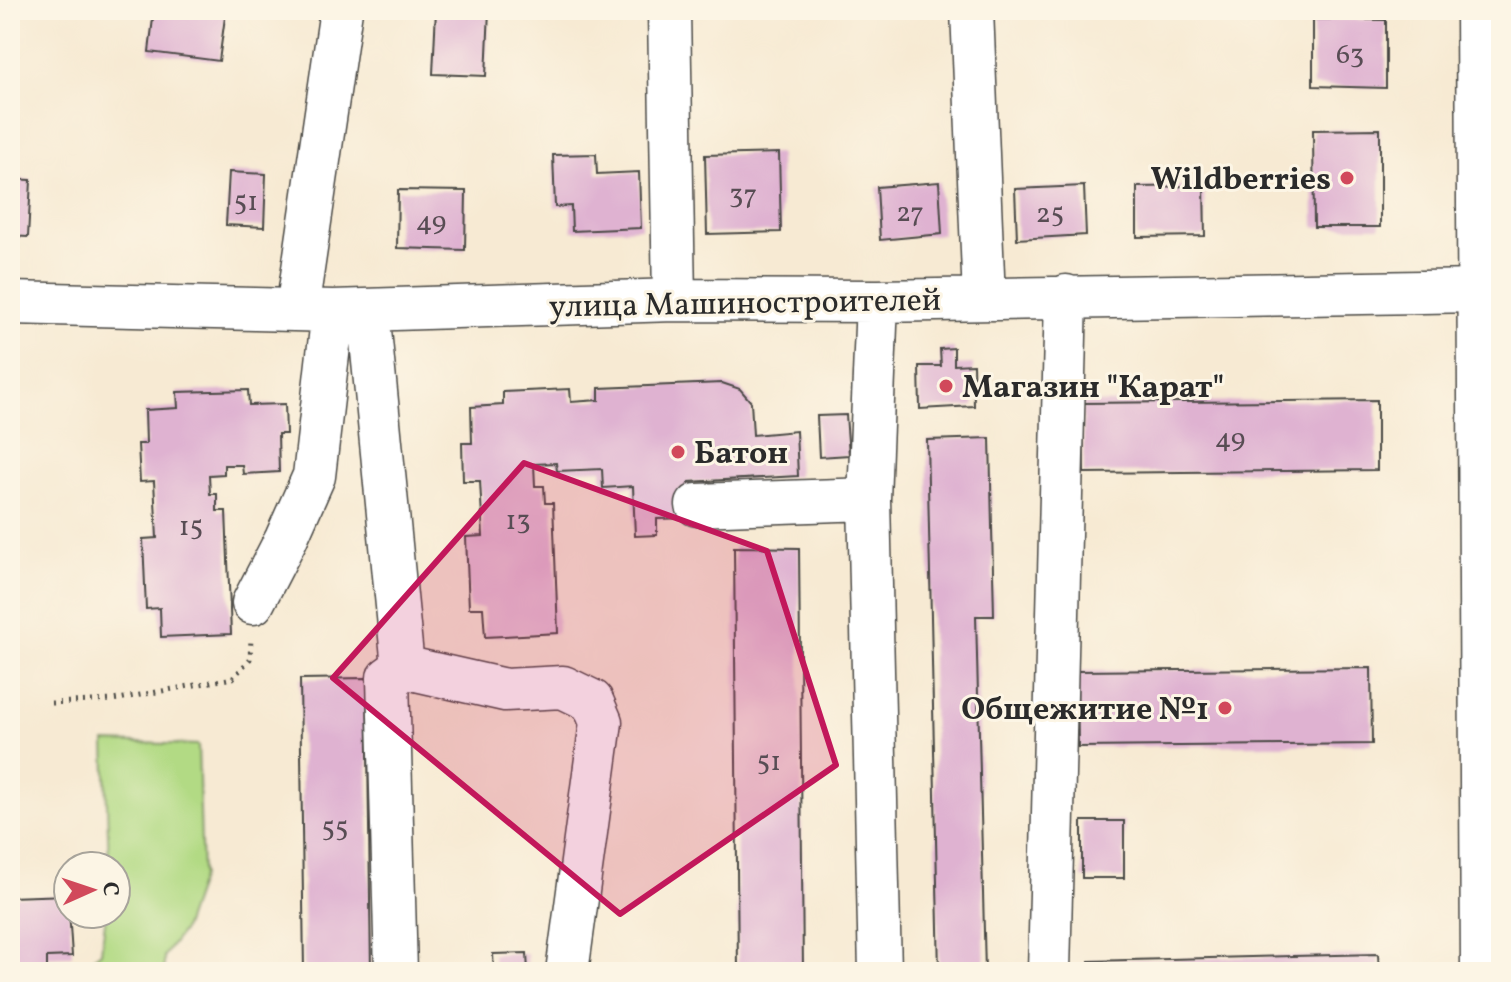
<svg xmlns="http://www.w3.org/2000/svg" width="1511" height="982" font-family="Vollkorn,serif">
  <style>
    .green { fill: #b2da84; stroke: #6e8258; stroke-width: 2 }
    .building { fill: #dfb2d1 }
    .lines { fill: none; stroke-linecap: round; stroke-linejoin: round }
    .minor-casing { stroke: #4a4844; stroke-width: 45 }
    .major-casing { stroke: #4a4844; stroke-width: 47 }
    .path { stroke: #4a4844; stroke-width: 5; stroke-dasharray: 2 6; stroke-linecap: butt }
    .minor { stroke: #fff; stroke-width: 42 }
    .major { stroke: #fff; stroke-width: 44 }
    .marked { fill: #c2185b; fill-opacity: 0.2; stroke: #c2185b; stroke-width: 6; stroke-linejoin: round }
    .poi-dot { fill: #d1495b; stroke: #fcf5e5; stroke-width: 3 }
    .labels { text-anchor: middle; stroke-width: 6; stroke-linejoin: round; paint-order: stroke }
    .number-label { font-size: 28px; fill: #584d54 }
    .poi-label { font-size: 32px; font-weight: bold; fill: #2b2b2b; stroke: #fcf5e5; text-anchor: end }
    .street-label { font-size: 32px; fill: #2b2b2b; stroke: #fcf5e5 }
  </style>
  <rect width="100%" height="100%" fill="#fcf5e5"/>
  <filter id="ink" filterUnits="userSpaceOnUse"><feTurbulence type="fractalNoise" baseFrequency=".0125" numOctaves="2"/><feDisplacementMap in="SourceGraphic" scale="16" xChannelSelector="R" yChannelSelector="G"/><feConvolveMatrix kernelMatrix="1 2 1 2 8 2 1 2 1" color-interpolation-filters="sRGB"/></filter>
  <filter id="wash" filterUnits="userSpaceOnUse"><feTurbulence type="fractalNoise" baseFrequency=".006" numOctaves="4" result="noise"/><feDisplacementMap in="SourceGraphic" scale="32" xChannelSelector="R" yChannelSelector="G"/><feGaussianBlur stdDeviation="1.8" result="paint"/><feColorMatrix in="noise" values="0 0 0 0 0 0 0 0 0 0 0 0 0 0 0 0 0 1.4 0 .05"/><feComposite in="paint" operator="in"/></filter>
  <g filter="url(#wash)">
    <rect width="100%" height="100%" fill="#f7ead3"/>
    <!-- green -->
    <path class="green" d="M105 742 198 745 202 875 183 930 164 956V972H85L84 965 101 952 106 914H116V866H109Z"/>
    <g id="blocks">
      <!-- building -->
      <path class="building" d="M154 10H226L219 61 149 52Z
        M259 10H301L300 18 259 14Z
        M436 10H489L486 76 433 74Z
        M1313 19 1386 20V88L1313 86Z
        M1380 129V227H1314L1313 130Z
        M779 153 781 232 707 234 705 155Z
        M596 154 597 174 639 172 641 228 572 231 571 206 555 207 553 155Z
        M229 172 266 174 264 227 226 225Z
        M10 179 31 180 28 237 10 236Z
        M939 182 942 234 880 240 877 187Z
        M1084 186 1086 235 1017 239 1015 189Z
        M1204 186 1205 236 1137 237V187Z
        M398 190 466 191 465 250 397 248Z
        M954 348V365L973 364 974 406 920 409 919 366H941L940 349Z
        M722 383 740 389 751 402 753 435 796 431 798 476 689 482 690 518 657 519V535L635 536 633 486 603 488 602 469 557 471 556 463 534 464 535 486H544L545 503H553L558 633 485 637 483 608H469L466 537 483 536 480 481H463L462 443H472L471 407 503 405V392L570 389 571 402 599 400V388Z
        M248 390 249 405 285 404 286 434H278L279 472 243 474 242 465H224V474L209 475 210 494H217V511H226L231 634 161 637 160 608 146 609 143 539 157 538 154 481 140 482 138 444H146L145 410 178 408 177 392Z
        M1377 400V470L1084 473 1083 403Z
        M846 415 849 455 819 457 817 416Z
        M990 438 994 616H976L985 972H939L927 440Z
        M734 547 799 548 803 972H738Z
        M1371 668 1372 744 1078 747 1077 671Z
        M367 678 371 972H304L300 679Z
        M1082 821H1124V878H1082Z
        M68 895 72 956 47 957V972H10V897Z
        M527 953 528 972H494L493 954Z
        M1378 954 1379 972H1089V961Z"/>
    </g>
  </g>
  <g filter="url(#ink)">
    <use href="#blocks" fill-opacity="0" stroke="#4a4844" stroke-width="2"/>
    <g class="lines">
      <defs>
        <path id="minor" d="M669 10 674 300
          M972 10 984 299
          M877 301 869 499 880 972
          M10 303 333 311 674 300 877 301 1480 291
          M368 310 403 667 388 678 396 972
          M697 505 869 499
          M253 603 286 539 314 476 333 311 297 310 341 10
          M403 667 505 690 563 687 592 701 601 722 567 972
          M1049 972 1066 296"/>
        <path id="major" d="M1478 10 1483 972"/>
      </defs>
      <!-- minor casing -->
      <use href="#minor" class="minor-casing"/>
      <!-- major casing -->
      <use href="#major" class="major-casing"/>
      <!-- path -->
      <path class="path" d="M51 703 113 700 233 678 250 659 251 638"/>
      <!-- minor -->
      <use href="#minor" class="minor"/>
      <!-- major -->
      <use href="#major" class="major"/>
    </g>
  </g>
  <!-- marked area -->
  <path class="marked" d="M524 463 767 551 836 765 620 914 333 678Z"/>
  <!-- markers -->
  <g class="poi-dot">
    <circle cx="1347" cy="178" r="8"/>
    <circle cx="946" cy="386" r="8"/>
    <circle cx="678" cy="452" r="8"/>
    <circle cx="1225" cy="708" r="8"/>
  </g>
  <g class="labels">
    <!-- number labels -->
    <g class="number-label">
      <text x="1350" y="63">63</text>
      <text x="743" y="203">37</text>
      <text x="246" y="210">51</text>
      <text x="910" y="221">27</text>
      <text x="1050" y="222">25</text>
      <text x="431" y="230">49</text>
      <text x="1230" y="447">49</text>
      <text x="518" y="529">13</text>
      <text x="191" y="535">15</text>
      <text x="769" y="770">51</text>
      <text x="335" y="836">55</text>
    </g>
    <!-- poi labels -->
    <g class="poi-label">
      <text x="1331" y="189">Wildberries</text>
      <text x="962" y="397" text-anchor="start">Магазин "Карат"</text>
      <text x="694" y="463" text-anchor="start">Батон</text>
      <text x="1209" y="719">Общежитие №1</text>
    </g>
    <!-- street labels -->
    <g class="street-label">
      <text transform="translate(745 302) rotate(-1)" y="11">улица Машиностроителей</text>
    </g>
  </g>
  <!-- margin -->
  <rect width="1511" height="982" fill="none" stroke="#fcf5e5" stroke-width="40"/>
  <!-- north arrow -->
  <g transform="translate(92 890) rotate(87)"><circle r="38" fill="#fcf5e5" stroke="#a8a49b" stroke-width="2"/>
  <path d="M0-6L14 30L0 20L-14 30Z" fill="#d1495b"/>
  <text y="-12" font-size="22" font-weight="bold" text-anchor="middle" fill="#2b2b2b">С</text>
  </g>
</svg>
